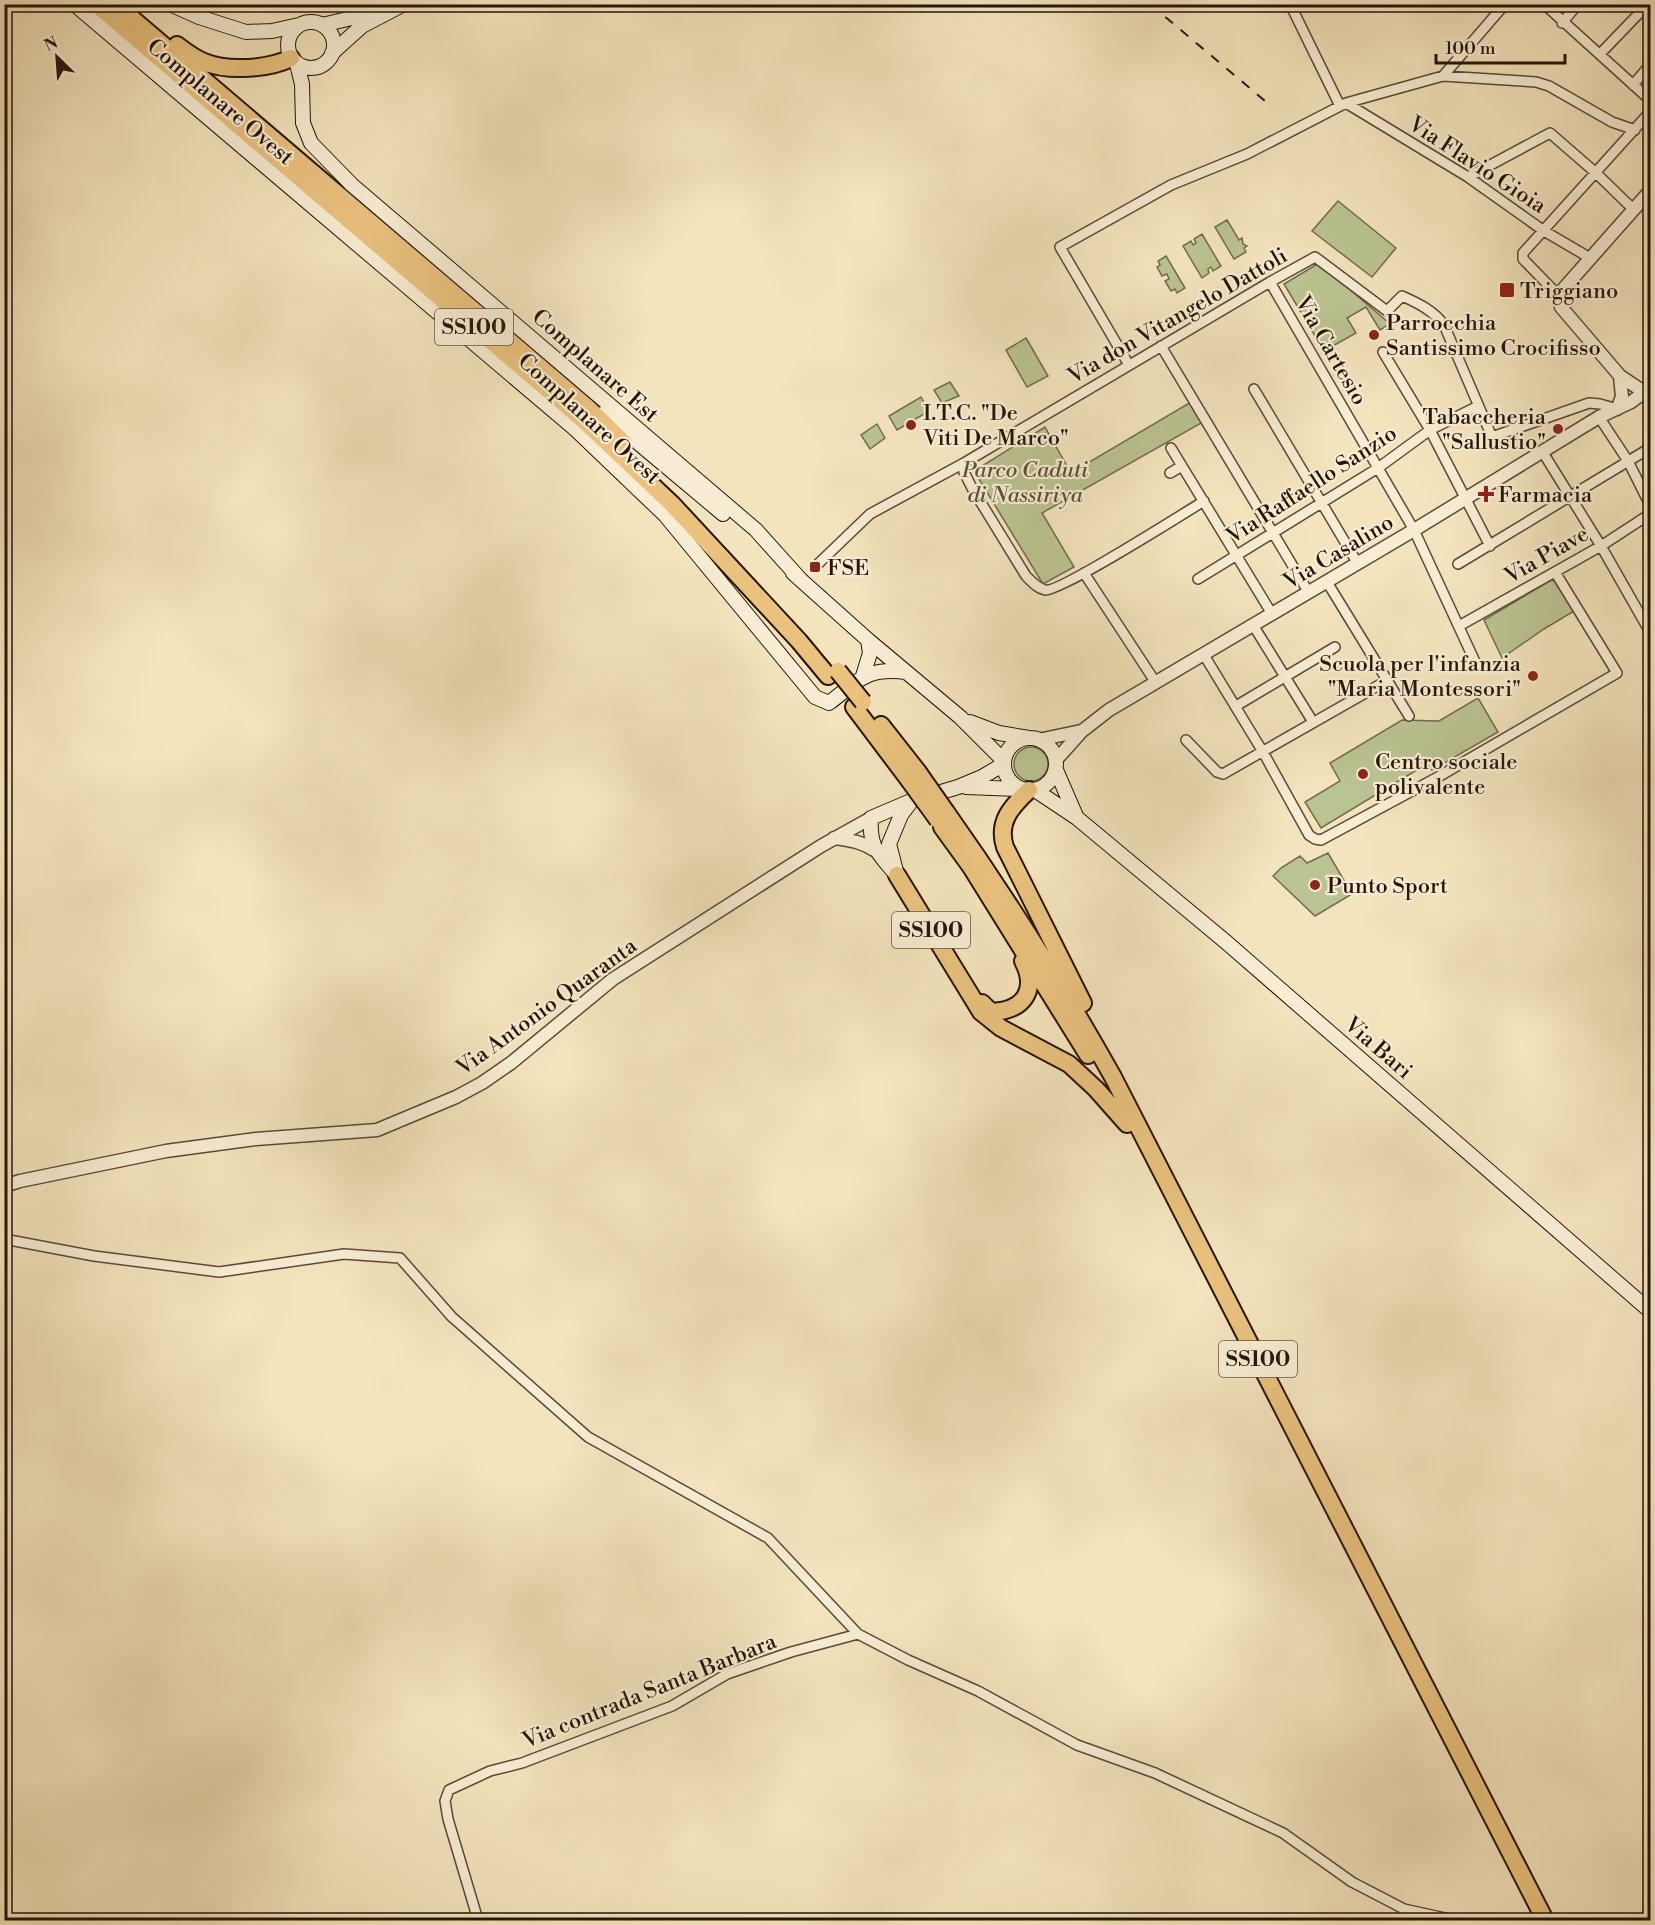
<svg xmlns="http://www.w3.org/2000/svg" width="1655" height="1925" font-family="'Libre Bodoni',serif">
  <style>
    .green { fill: #bac492; stroke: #706c4d; stroke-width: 1.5 }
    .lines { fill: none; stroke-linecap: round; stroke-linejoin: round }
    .minor-casing { stroke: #5a4935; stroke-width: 12 }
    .tertiary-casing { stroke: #5a4935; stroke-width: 15 }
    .secondary-casing { stroke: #261508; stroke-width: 16 }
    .trunk-casing { stroke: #261508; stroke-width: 20 }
    .minor { stroke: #f8edd4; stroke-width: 9 }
    .tertiary { stroke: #f8edd4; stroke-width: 12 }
    .secondary { stroke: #f8edd4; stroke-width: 14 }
    .trunk { stroke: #eac27e; stroke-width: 16 }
    .rail { stroke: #261508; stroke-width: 2; stroke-dasharray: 10 10; stroke-linecap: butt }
    .trunk-bridge-casing { stroke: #261508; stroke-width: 20; stroke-linecap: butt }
    .trunk-bridge { stroke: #eac27e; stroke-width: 16 }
    .poi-dot { fill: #8f2418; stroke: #f8edd4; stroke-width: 2 }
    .labels { text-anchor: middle; stroke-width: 4.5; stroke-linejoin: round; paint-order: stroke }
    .shield { fill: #f8edd4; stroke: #655645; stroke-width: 1.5 }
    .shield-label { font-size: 21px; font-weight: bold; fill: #261508 }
    .street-label { font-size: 22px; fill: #261508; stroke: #f8edd4 }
    .poi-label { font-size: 22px; fill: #261508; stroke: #f8edd4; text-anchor: start }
    .park-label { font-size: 22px; font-style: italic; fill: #5a5238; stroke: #f8edd4 }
  </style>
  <rect width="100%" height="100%" fill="#f4e4bd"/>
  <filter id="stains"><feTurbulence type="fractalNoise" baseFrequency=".00333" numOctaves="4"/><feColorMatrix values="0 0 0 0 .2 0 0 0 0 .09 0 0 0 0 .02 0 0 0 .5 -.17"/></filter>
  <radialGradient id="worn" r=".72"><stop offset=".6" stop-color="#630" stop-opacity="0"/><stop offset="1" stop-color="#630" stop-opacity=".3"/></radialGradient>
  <!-- green -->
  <path class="green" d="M1338 201 1396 248 1372 277 1312 231Z
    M1227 220 1239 240 1242 238 1243 244 1247 246 1244 248 1246 252 1234 259 1215 227Z
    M1202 234 1221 266 1213 271 1211 267 1208 269 1209 273 1202 278 1183 246 1191 241 1193 245 1196 243 1194 239Z
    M1166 256 1185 288 1177 293 1175 289 1171 291 1165 281 1169 279 1167 274 1162 276 1157 267 1160 265 1158 261Z
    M1319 263 1390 324 1380 330 1366 307 1347 318 1356 333 1324 351 1284 284Z
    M1026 338 1048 376 1027 387 1006 350Z
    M950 382 959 396 942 403 934 390Z
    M921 397 929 411 897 430 889 416Z
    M1191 402 1203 422 1042 513 1074 567 1043 584 974 471 1045 427 1071 473Z
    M877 424 885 438 870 449 861 435Z
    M1553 579 1574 611 1544 629 1502 658 1484 620Z
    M1478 698 1498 732 1432 770 1425 765 1321 828 1305 802 1340 781 1330 763 1402 720 1439 721Z
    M1014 764a17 17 0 1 1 34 0a17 17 0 1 1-34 0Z
    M1328 853 1352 894 1315 916 1273 876 1281 868 1300 856 1307 863Z"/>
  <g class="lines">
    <defs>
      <path id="minor" d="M1290 4 1340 106
        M1544 4 1650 100
        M1562 23 1578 4
        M1600 54 1648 4
        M1443 76 1505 4
        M1633 85 1650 65
        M1346 103 1468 177 1544 231 1590 258
        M1468 177 1550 133 1596 173 1634 210
        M1270 282 1414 530 1477 666
        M1558 295 1523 259V253L1650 112
        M1161 346 1309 593
        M1383 352 1430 430 1490 546
        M1129 365 1060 247 1171 185 1247 154 1346 103 1443 76 1536 82 1549 86 1612 122 1635 130
        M1254 389 1358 564
        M1599 417 1628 461 1650 505
        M1171 448 1272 614
        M1542 451 1601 546 1650 632
        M964 463V472L972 488 1026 576C1032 582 1037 588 1045 590 1058 593 1183 514 1204 501
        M1170 473 1182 466
        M818 564 870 514 964 463 1270 282 1315 257 1387 311 1402 296C1418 303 1434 311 1444 325L1492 437 1589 403 1600 404 1617 409
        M1458 564 1650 448
        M1084 573 1156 683
        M1198 579 1378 468 1430 430 1478 406
        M1327 582 1409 716
        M1253 625 1313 722
        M1459 626 1601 546 1650 514
        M1204 655 1263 752 1309 835 1315 839 1321 840 1438 777 1617 673 1555 572
        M1236 706 1335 647
        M1186 740 1217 772 1223 774 1388 680
        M4 1239 94 1256 219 1272 344 1254 400 1258 452 1317 588 1437 768 1538 858 1634 908 1660 978 1691 1077 1745 1155 1773 1283 1833 1352 1882 1404 1909 1454 1920
        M478 1920 448 1819 445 1801 449 1790 490 1771 522 1763 672 1706 727 1674 791 1652 858 1634"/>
      <path id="tertiary" d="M1644 392 1620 376 1561 307 1558 295 1650 191
        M1617 409 1622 397 1620 376
        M1038 740 1081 731
        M1056 760 1082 731 1109 710 1414 530 1599 417 1631 402 1650 388
        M834 838C851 840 862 842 876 851
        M4 1186 20 1181 166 1151 256 1139 377 1130 456 1097 482 1083 511 1063 613 979 821 846 871 818"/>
      <path id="secondary" d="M74 4 575 429 665 515 815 697 829 703C858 681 866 667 906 672
        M170 4 199 17 246 32 272 31 299 25
        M288 45a23 23 0 1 1 46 0a23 23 0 1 1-46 0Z
        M322 25 356 17 382 4
        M332 53 362 26 404 4
        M297 64 302 84 303 123 311 143 352 185 756 530 800 579
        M602 414 618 426 723 514
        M793 573 868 640 960 717 1004 761
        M863 676 870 653 868 640
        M970 722 999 733 1029 738
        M1004 764a26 26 0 1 1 52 0a26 26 0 1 1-52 0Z
        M1056 770 1076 816
        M966 787 1021 789
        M1035 790 1077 818 1226 942 1650 1311
        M871 818 911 801 958 787 982 777 1004 764
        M871 818C869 846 877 852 894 872
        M897 875 889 844 901 815 910 803"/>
      <path id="trunk" d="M96 4 582 419 672 504 799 641 828 676
        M115 4 587 407 624 443
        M177 45C185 51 194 58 204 62 228 72 269 69 291 58
        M854 707 909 780
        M881 725 918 772
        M1029 790C1011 807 997 822 1005 847L1083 1003
        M946 812C1007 898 1062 986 1113 1077L1545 1920
        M942 827 971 867 1088 1055
        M897 875 981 1012 1001 1028 1069 1064 1096 1089 1127 1124
        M982 1003 991 1012C1024 1011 1038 990 1023 961"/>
    </defs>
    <!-- minor casing -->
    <use href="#minor" class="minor-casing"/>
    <!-- tertiary casing -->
    <use href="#tertiary" class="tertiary-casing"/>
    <!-- secondary casing -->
    <use href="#secondary" class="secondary-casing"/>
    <!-- trunk casing -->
    <use href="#trunk" class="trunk-casing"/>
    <!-- minor -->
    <use href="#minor" class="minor"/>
    <!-- tertiary -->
    <use href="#tertiary" class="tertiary"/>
    <!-- secondary -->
    <use href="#secondary" class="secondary"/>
    <!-- trunk -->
    <use href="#trunk" class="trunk"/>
    <!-- rail -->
    <path class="rail" d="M1150 4 1271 106"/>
    <defs>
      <path id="trunk-bridge" d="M838 671 863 702
        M918 772 946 812
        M909 780 938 820"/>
    </defs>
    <!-- trunk-bridge casing -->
    <use href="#trunk-bridge" class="trunk-bridge-casing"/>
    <!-- trunk-bridge -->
    <use href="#trunk-bridge" class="trunk-bridge"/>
  </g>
  <!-- markers -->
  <g class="poi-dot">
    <rect x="1499" y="282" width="16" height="16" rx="3"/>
    <circle cx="1374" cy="335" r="6"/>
    <circle cx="911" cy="425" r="6"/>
    <circle cx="1558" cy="429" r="6"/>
    <path d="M1483 485h6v6h6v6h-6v6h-6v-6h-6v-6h6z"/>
    <rect x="809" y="561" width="12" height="12" rx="3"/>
    <circle cx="1533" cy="676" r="6"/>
    <circle cx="1363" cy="774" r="6"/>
    <circle cx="1315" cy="885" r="6"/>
  </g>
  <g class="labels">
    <!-- shield labels -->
    <g class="shield">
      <rect x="435" y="309" width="78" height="36" rx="4.5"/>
      <rect x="892" y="912" width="78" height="36" rx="4.5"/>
      <rect x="1219" y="1341" width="78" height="36" rx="4.5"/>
    </g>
    <g class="shield-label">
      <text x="474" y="334">SS100</text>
      <text x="931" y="937">SS100</text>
      <text x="1258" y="1366">SS100</text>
    </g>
    <!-- street labels -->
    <g class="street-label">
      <text transform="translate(221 101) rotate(40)" y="8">Complanare Ovest</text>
      <text transform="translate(1478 164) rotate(33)" y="8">Via Flavio Gioia</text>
      <text transform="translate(1177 315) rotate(-30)" y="8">Via don Vitangelo Dattoli</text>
      <text transform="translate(1332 350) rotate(60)" y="8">Via Cartesio</text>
      <text transform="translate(596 365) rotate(41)" y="8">Complanare Est</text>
      <text transform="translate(590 418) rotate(42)" y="8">Complanare Ovest</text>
      <text transform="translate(1311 484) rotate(-33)" y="8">Via Raffaello Sanzio</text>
      <text transform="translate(1338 551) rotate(-31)" y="8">Via Casalino</text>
      <text transform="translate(1546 554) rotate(-30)" y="8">Via Piave</text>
      <text transform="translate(546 1006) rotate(-36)" y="8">Via Antonio Quaranta</text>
      <text transform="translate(1379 1047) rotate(41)" y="8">Via Bari</text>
      <text transform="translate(649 1690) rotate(-22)" y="8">Via contrada Santa Barbara</text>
    </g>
    <!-- poi labels -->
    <g class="poi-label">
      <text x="1520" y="298">Triggiano</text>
      <text x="1386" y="330">Parrocchia<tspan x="1386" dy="25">Santissimo Crocifisso</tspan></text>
      <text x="923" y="420">I.T.C. "De<tspan x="923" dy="25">Viti De Marco"</tspan></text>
      <text x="1546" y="424" text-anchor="end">Tabaccheria<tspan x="1546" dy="25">"Sallustio"</tspan></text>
      <text x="1498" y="502">Farmacia</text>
      <text x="827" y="575">FSE</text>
      <text x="1521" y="671" text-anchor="end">Scuola per l'infanzia<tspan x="1521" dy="25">"Maria Montessori"</tspan></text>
      <text x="1375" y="769">Centro sociale<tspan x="1375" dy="25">polivalente</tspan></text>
      <text x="1327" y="893">Punto Sport</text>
    </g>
    <!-- park labels -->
    <g class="park-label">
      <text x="1025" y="477">Parco Caduti<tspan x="1025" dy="25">di Nassiriya</tspan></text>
    </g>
  </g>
  <!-- margin -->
  <rect width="1655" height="1925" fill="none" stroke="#f4e4bd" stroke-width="24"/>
  <rect x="6" y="6" width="1643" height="1913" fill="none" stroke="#261508" stroke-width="3"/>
  <rect x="12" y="12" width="1631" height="1901" fill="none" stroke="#261508" stroke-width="1.5"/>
  <!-- north arrow -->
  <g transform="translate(57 57) rotate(335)" stroke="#f8edd4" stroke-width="4.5" paint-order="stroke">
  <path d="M0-4.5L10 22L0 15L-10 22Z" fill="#261508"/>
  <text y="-9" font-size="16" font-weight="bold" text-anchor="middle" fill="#261508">N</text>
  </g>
  <!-- scale -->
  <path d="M1436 54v9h129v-9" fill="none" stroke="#261508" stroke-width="3"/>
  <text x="1445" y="54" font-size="18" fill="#261508" stroke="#f8edd4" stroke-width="4.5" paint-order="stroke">100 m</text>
  <rect width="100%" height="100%" filter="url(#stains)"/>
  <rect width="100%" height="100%" fill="url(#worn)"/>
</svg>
